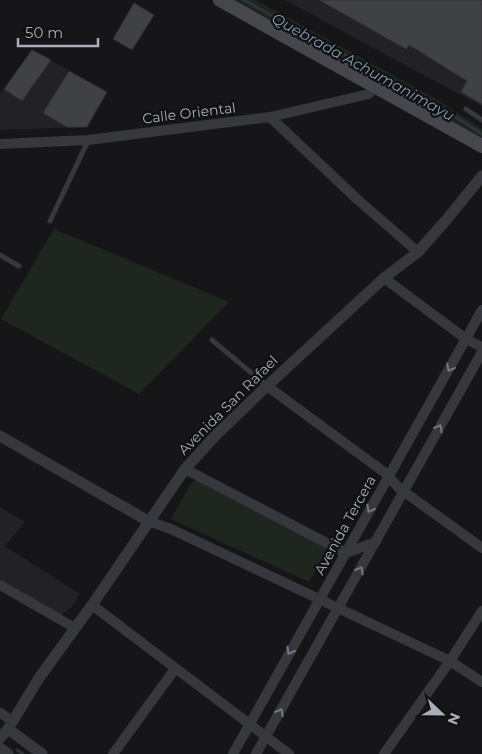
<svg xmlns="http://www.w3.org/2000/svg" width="482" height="754" font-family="Montserrat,sans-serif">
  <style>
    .built { fill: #222225 }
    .green { fill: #1e261f }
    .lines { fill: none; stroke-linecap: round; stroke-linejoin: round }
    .stream { stroke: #2c353c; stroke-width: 3 }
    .building { fill: #404145; stroke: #303034 }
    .service { stroke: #37383d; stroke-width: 5 }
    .minor { stroke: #37383d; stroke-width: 10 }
    .tertiary { stroke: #37383d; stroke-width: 11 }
    .secondary { stroke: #45474d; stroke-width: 14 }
    .oneway { stroke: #757881 }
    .labels { text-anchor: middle; stroke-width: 4.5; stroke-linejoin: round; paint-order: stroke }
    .street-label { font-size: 14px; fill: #a8adb8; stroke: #111113 }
    .water-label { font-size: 15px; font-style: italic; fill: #7f9bb3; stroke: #111113 }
  </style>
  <rect width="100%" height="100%" fill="#161618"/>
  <!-- built -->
  <path class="built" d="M285 0H482V106L399 62Z
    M32 50 107 92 87 127 0 130V95Z
    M0 507 25 522 5 546 80 594 72 607 60 616 0 579Z"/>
  <!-- green -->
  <path class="green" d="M235 0H256L438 100 482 129V138L386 82Z
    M54 229 229 302 139 394 1 319Z
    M200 475 331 543 309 582 171 519 190 485Z"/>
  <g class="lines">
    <!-- stream -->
    <path class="stream" d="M244 0C323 45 407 83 482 134
      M17 750 23 754"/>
  </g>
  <!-- building -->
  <path class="building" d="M319 0H482V104L461 92 467 81 409 45 406 49Z
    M134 3 154 15 132 50 113 39Z
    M32 50 51 60 22 101 4 89Z
    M69 71 107 92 87 127H67L43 113Z"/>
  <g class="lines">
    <!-- service -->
    <path class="service" d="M466 109 482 120
      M50 221 88 141
      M0 255 19 266
      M212 340 267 386"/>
    <!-- minor -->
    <path class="minor" d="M270 117 357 199 418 252
      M0 144 88 140 270 117 369 94 375 85
      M384 278 466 339 482 347
      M267 386 384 472 399 488 482 548
      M185 469 346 553 376 542
      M148 521 171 529 450 661 482 682
      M0 585 75 628
      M92 605 289 754
      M0 713 13 721
      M113 754 175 669
      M233 754 482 310
      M256 754 482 352
      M384 754 450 661 482 611"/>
    <!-- tertiary -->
    <path class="tertiary" d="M0 436 148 521
      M8 729 42 754
      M0 738 8 729 39 678 92 605 185 469 216 435 267 386 384 278 418 252 447 219 482 176
      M0 748 8 754"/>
    <!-- secondary -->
    <path class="secondary" d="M220 0 482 146"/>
  </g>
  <!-- one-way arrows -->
  <defs><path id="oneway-chevron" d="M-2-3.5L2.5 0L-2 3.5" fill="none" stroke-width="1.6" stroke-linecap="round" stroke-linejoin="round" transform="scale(1.25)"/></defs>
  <g class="oneway">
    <use href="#oneway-chevron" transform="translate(450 368) rotate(119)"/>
    <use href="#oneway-chevron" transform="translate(439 428) rotate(-61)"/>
    <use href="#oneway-chevron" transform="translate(370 509) rotate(119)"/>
    <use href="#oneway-chevron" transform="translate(360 570) rotate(-61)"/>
    <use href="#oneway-chevron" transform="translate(290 651) rotate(119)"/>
    <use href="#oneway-chevron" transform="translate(280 712) rotate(-61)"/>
  </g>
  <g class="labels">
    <!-- street labels -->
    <g class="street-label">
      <text transform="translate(189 113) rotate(-7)" y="5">Calle Oriental</text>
      <text transform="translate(228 405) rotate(-45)" y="5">Avenida San Rafael</text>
      <text transform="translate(345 525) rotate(-61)" y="5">Avenida Tercera</text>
    </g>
    <!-- water labels -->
    <g class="water-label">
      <text transform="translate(363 67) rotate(29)" y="5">Quebrada Achumanimayu</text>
    </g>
  </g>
  <!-- north arrow -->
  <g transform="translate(442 714) rotate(112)" stroke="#111113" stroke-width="4" paint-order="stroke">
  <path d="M0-4L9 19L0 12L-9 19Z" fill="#a8adb8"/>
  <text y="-8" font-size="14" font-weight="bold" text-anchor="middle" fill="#a8adb8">N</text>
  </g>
  <!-- scale -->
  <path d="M18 38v8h80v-8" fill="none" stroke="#a8adb8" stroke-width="2.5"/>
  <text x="25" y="38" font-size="15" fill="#a8adb8" stroke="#111113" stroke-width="4" paint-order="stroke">50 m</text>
</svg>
